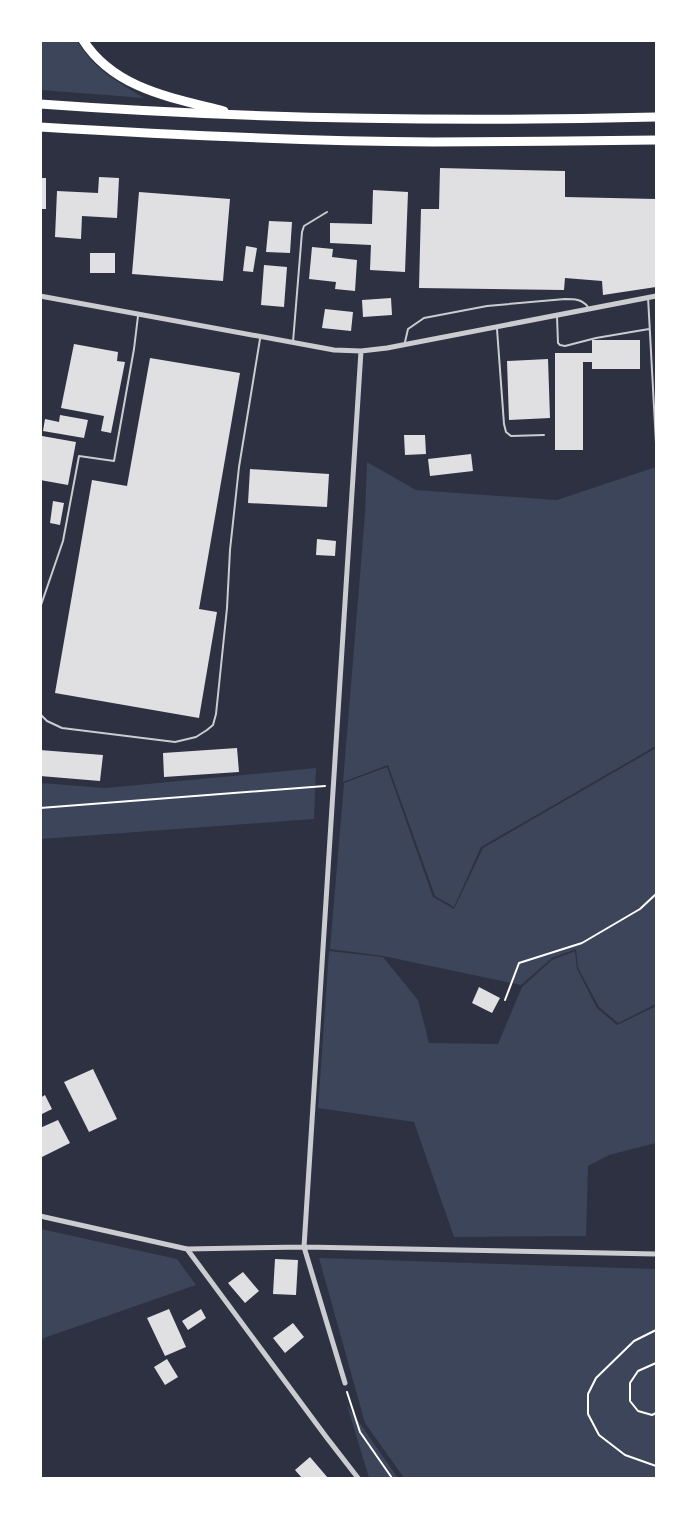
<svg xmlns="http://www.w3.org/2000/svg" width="697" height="1519" font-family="Helvetica,sans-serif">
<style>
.green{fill:#3c4559}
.building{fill:#e0e0e3}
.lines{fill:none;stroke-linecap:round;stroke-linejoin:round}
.path{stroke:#fff;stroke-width:2}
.service{stroke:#caccd0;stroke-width:2}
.minor{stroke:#caccd0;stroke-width:5}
.motorway{stroke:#fff;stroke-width:9}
</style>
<rect width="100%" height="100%" fill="#2d3142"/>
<!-- green -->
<path class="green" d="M41,41H77C96,71 115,80 144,98L41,90Z
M367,462L416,490L557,500L656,467V746L481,847L454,907L435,896L388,765L343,782L365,514Z
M656,748V1004L618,1023L599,1007L578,968L576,949L552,958L521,985L383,956L330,949L344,783L387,767L433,897L454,909L483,848Z
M316,768L314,819L41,839V783L105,788Z
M329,951L383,957L418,1000L429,1043L498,1044L522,987L552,960L575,951L577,969L597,1008L617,1025L656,1006V1143L609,1155L588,1166L586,1236L454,1237L414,1122L318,1108Z
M41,1229L177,1259L196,1285L41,1339Z
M319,1258L656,1269V1478H404L365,1423Z
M347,1405L398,1478H369Z"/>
<!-- building -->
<path class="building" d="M440,168L565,171V197L656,199V287L603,295L602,281L565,278L564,290L419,288L421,209H439Z
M99,177L119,178L117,218L82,216L81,239L55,237L57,191L98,193Z
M40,178H46V209H40Z
M373,190L408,192L405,272L370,270L371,245L330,243V223L372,224Z
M139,192L230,199L223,281L132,274Z
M269,221L292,222L290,253L266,252Z
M246,246L257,248L253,272L243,271Z
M312,247L333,249L332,257L357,260L355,291L335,289L336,282L309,279Z
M90,253H115V273H90Z
M264,265L287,267L284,307L261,305Z
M391,298L392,315L363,317L362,300Z
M325,309L353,312L351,331L322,328Z
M592,340H640V369H592V362H583V450H555V353H592Z
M74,344L118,352L117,361L125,362L111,433L101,431L104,416L61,408Z
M150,358L240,373L199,609L217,612L199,718L55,693L92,480L127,486Z
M548,359L550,418L509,420L507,361Z
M60,415L88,420L84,438L43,431L45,419L59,422Z
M404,435H425L426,454L405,455Z
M42,436L76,442L68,485L40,480V445Z
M471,454L473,471L430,476L428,459Z
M250,469L329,474L327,507L248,503Z
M53,501L64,503L60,525L50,523Z
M317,539L336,541L335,556L316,555Z
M237,748L239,772L164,777L163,753Z
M40,750L103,755L100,781L40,776Z
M479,987L500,998L492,1013L472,1003Z
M93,1069L117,1119L89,1132L64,1082Z
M45,1095L52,1109L40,1115V1098Z
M58,1120L70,1143L40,1158V1128Z
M275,1259L298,1260L296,1295L273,1294Z
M243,1272L259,1291L245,1303L228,1283Z
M169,1309L186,1347L165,1356L147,1318Z
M201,1309L206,1318L188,1330L182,1321Z
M293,1323L304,1337L285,1353L273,1338Z
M167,1359L178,1377L165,1385L154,1367Z
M310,1457L328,1478H302L295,1470Z"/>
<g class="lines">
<!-- path -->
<path class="path" d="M40,808L325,786
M505,1000L519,963L582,943L640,909L656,894
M656,1330L634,1341L596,1378L588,1394V1414L599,1435L625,1455L656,1466
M656,1363L638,1371L630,1383V1401L638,1411L652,1415L656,1413
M347,1392L360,1432L392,1478"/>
<!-- service -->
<path class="service" d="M648,297L656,443
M557,317L558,343L560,345L565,346L596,338L649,329
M497,329L504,424L506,432L511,436L544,435
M293,342L302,232L304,226L327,212
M405,342L408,329L424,318L487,306L565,299C574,299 582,299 588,307
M40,608L63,541L79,456L114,461L134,349L138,316
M40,714L47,721L62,728L175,742L196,737L207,730L213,725L216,714L227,608L230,550L239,467L260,339"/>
<!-- minor -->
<path class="minor" d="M40,296L334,350L361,351L387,348L656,296
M40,1216L187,1249L304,1247L656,1254
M187,1249L327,1438L358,1478
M345,1383L304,1247L361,351"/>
<!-- motorway -->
<path class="motorway" d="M83,40C114,89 173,98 224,111
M40,104C246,119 451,122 656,117
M40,127C171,135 302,141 433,142C507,142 582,141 656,140"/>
</g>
<!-- border -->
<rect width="697" height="1519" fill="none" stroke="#ffffff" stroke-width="84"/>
</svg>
